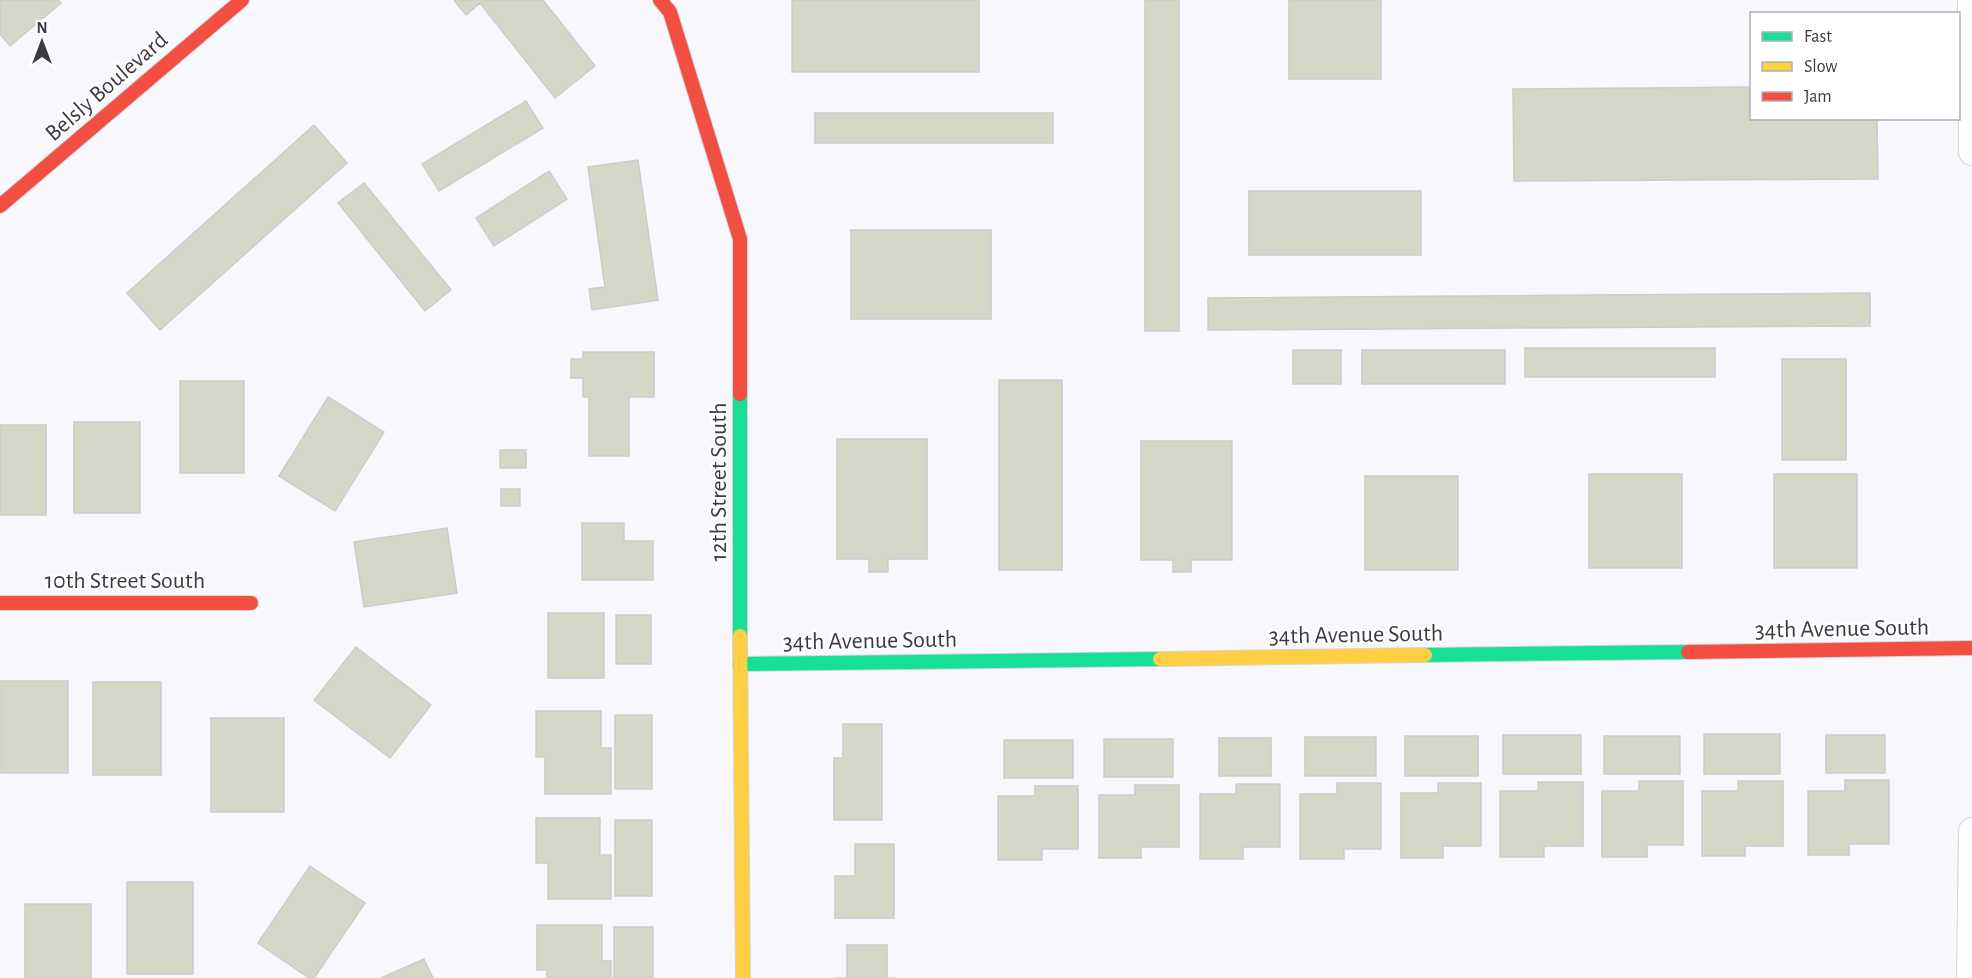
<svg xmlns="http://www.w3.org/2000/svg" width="1972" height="978" font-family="'Alegreya Sans',sans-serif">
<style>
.building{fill:#d7d7c9;stroke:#cccccb;stroke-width:1.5}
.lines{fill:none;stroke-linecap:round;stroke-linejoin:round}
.street-casing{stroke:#d5d4d9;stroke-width:28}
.fast-casing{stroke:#d5d4d9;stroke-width:16}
.slow-casing{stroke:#d5d4d9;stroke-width:16}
.jam-casing{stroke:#d5d4d9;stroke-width:16}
.street{stroke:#fefeff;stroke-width:26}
.fast{stroke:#16e098;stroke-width:14}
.slow{stroke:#ffcf43;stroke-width:14}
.jam{stroke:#f24e42;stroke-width:14}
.labels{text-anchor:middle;stroke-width:4.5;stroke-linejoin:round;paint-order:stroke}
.street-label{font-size:24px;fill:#3b3a41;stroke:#fff}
</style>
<rect width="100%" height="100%" fill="#f8f7fc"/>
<!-- building -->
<path class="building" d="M0,0H58L61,3L10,46L0,34Z
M454,0H543L595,66L555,98L480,3L466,15Z
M792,0H979V72H792Z
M1145,0H1179V331H1145Z
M1289,0H1381V79H1289Z
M1752,87V118H1877L1878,179L1514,181L1513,89Z
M526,101L543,128L439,191L422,164Z
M815,113H1053V143H815Z
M314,125L347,163L160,330L127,293Z
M638,160L658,300L592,310L589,289L605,287L588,167Z
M549,171L567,199L494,246L476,218Z
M364,183L451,290L425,311L338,203Z
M1249,191H1421V255H1249Z
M851,230H991V319H851Z
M1870,293V326L1208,330V298Z
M1525,348H1715V377H1525Z
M1293,350H1341V384H1293Z
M1362,350H1505V384H1362Z
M583,352H654V397H629V456H589V397H583V378H571V359H583Z
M1782,359H1846V460H1782Z
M999,380H1062V570H999Z
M180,381H244V473H180Z
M328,397L384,432L335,511L279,476Z
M74,422H140V513H74Z
M0,425H46V515H0Z
M837,439H927V559H888V572H869V559H837Z
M1141,441H1232V560H1191V572H1173V560H1141Z
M500,450H526V468H500Z
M1589,474H1682V568H1589Z
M1774,474H1857V568H1774Z
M1365,476H1458V570H1365Z
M501,489H520V506H501Z
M582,523H624V541H653V580H582Z
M447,528L457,593L364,607L354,542Z
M548,613H604V678H548Z
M616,615H651V664H616Z
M356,647L431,705L390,758L314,700Z
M1,681H68V773H1Z
M93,682H161V775H93Z
M536,711H601V748H611V794H545V757H536Z
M615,715H652V789H615Z
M211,718H284V812H211Z
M843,724H882V820H834V758H843Z
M1704,734H1780V774H1704Z
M1503,735H1581V774H1503Z
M1826,735H1885V773H1826Z
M1405,736H1478V776H1405Z
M1604,736H1680V774H1604Z
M1305,737H1376V776H1305Z
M1219,738H1271V776H1219Z
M1104,739H1173V777H1104Z
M1004,740H1073V778H1004Z
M1845,780H1889V844H1849V855H1808V791H1845Z
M1639,781H1683V845H1647V857H1602V791H1639Z
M1738,781H1783V846H1745V856H1702V791H1738Z
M1538,782H1583V846H1544V857H1500V791H1538Z
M1337,783H1381V849H1344V859H1300V794H1337Z
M1438,783H1481V846H1443V858H1401V793H1438Z
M1236,784H1280V847H1243V859H1200V794H1236Z
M1135,785H1179V847H1141V858H1099V795H1135Z
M1035,786H1078V849H1042V860H998V796H1035Z
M536,818H600V855H611V899H548V863H536Z
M615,820H652V896H615Z
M855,844H894V918H835V876H855Z
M310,866L365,903L314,978H309L258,943Z
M127,882H193V974H127Z
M25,904H91V978H25Z
M537,925H602V961H611V978H547V970H537Z
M614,927H653V978H614Z
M847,945H887V978H895H835H847Z
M424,959L433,978H381Z"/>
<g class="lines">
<defs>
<path id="street" d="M1971,0L1972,152
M1970,978L1972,831"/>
<path id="fast" d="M740,394V636
M1425,655L1688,652
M740,664L1160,659"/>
<path id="slow" d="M740,636L743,978
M1160,659L1425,655"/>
<path id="jam" d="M660,0L670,12L740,239V394
M0,206L242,0
M0,603H251
M1688,652L1972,648"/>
</defs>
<!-- street casing -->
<use href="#street" class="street-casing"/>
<!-- fast casing -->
<use href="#fast" class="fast-casing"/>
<!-- slow casing -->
<use href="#slow" class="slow-casing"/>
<!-- jam casing -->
<use href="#jam" class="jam-casing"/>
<!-- street -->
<use href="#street" class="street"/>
<!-- fast -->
<use href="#fast" class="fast"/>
<!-- slow -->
<use href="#slow" class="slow"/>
<!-- jam -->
<use href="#jam" class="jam"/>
</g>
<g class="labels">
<!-- street labels -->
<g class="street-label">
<text transform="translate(106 86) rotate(-41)" y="8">Belsly Boulevard</text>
<text transform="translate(718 482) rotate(-90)" y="8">12th Street South</text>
<text x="125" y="588">10th Street South</text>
<text transform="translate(1842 628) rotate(-1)" y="8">34th Avenue South</text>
<text transform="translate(1356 634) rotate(-1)" y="8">34th Avenue South</text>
<text transform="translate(870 640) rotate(-1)" y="8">34th Avenue South</text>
</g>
</g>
<!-- legend -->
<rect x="1750" y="12" width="210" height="108" fill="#ffffff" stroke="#b1b0b3" stroke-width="1.5"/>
<rect x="1762" y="32" width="30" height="9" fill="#16e098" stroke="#b1b0b3" stroke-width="1.5"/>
<text x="1804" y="42" font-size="18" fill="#3b3a41">Fast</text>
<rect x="1762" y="62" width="30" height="9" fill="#ffcf43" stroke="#b1b0b3" stroke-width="1.5"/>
<text x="1804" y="72" font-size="18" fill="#3b3a41">Slow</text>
<rect x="1762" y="92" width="30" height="9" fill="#f24e42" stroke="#b1b0b3" stroke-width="1.5"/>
<text x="1804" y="102" font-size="18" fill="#3b3a41">Jam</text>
<!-- north arrow -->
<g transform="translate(42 42)" stroke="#ffffff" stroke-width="4.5" paint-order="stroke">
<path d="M0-4.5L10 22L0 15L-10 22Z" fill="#3b3a41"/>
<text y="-9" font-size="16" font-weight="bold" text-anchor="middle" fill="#3b3a41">N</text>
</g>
</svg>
